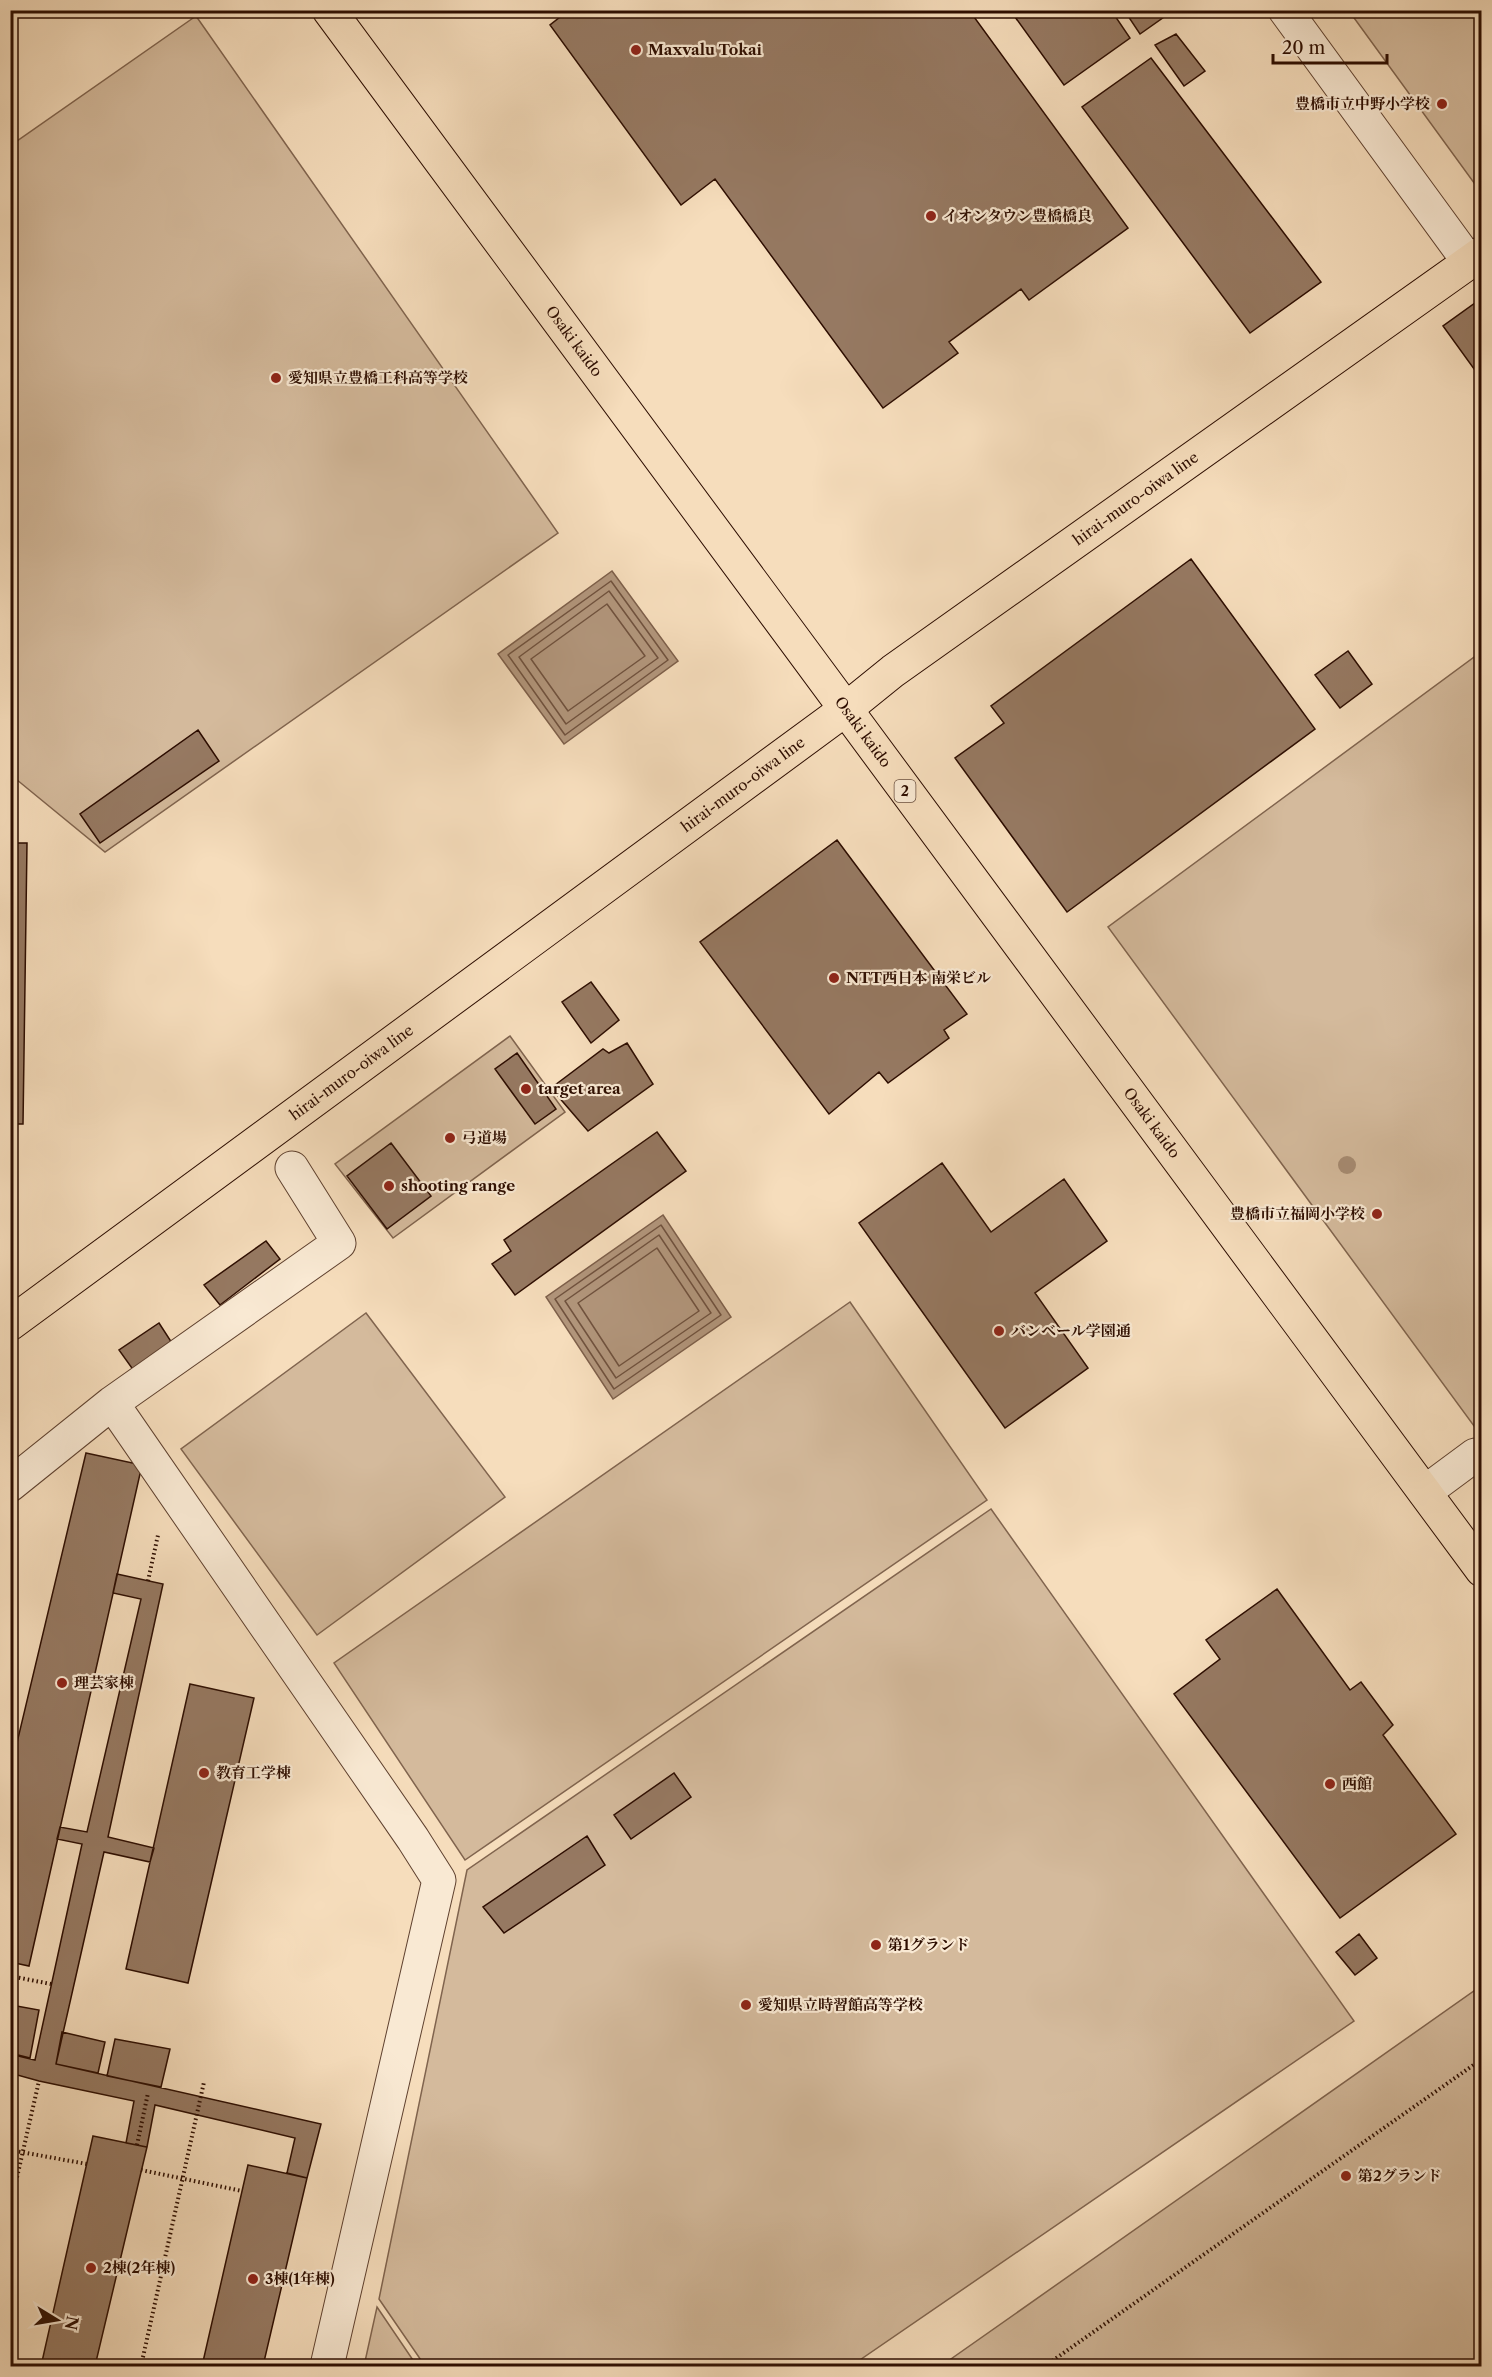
<svg xmlns="http://www.w3.org/2000/svg" width="1492" height="2377" font-family="'Libre Caslon Text','Noto Serif JP',serif">
<style>
.green{fill:#d4ba9c;stroke:#80644e;stroke-width:1.5}
.water{fill:#b2967c;stroke:#7d5f4a;stroke-width:1.5}
.lines{fill:none;stroke-linecap:round;stroke-linejoin:round}
.shore{stroke:#70523e;stroke-width:1.5}
.building{fill:#967962;stroke:#2d0d00;stroke-width:1.5}
.minor-casing{stroke:#5f412f;stroke-width:35}
.major-casing{stroke:#2d0d00;stroke-width:35}
.path{stroke:#2d0d00;stroke-width:4;stroke-dasharray:1.5 3;stroke-linecap:butt}
.minor{stroke:#f9e9d3;stroke-width:33}
.major{stroke:#f6ddbc;stroke-width:33}
.tree{fill:#a78c73}
.poi-dot{fill:#8f2418;stroke:#f9e9d3;stroke-width:2}
.labels{text-anchor:middle;stroke-width:4.5;stroke-linejoin:round;paint-order:stroke}
.shield{fill:#f9e9d3;stroke:#6a4f3f;stroke-width:1.5}
.shield-label{font-size:14px;font-weight:bold;fill:#2d0d00}
.poi-label{font-size:15px;font-weight:bold;fill:#2d0d00;stroke:#f9e9d3;text-anchor:start}
.street-label{font-size:15px;fill:#2d0d00;stroke:#f9e9d3}
</style>
<rect width="100%" height="100%" fill="#f6ddbc"/>
<filter id="stains"><feTurbulence type="fractalNoise" baseFrequency=".00333" numOctaves="4"/><feColorMatrix values="0 0 0 0 .2 0 0 0 0 .09 0 0 0 0 .02 0 0 0 .5 -.17"/></filter>
<radialGradient id="worn" r=".72"><stop offset=".6" stop-color="#630" stop-opacity="0"/><stop offset="1" stop-color="#630" stop-opacity=".3"/></radialGradient>
<!-- green -->
<path class="green" d="M1349,11H1481V184L1477,187Z
M196,16L558,533L105,852L11,775L10,146Z
M1481,652L1482,1424L1474,1426L1108,927Z
M510,1036L565,1112L393,1238L335,1164Z
M850,1302L987,1500L465,1860L334,1663Z
M366,1313L505,1497L317,1635L181,1449Z
M991,1509L1354,2021L851,2366H425L379,2299L467,1870Z
M1481,1986V2366H941Z
M377,2307L417,2366H364Z"/>
<!-- water -->
<path class="water" d="M612,571L678,661L564,744L498,654Z
M663,1215L731,1317L613,1399L546,1297Z"/>
<g class="lines">
<!-- shore -->
<path class="shore" d="M611,581L668,660L565,735L508,655Z
M609,591L658,658L566,724L519,657Z
M607,604L645,656L568,711L531,659Z
M661,1225L721,1315L614,1389L555,1299Z
M659,1235L711,1313L616,1378L565,1301Z
M657,1248L699,1311L619,1366L578,1303Z"/>
</g>
<!-- building -->
<path class="building" d="M10,10H27L10,23Z
M569,10H969L1128,228L1029,300L1021,289L949,342L958,353L883,408L715,179L681,205L550,25Z
M1010,10H1111L1130,38L1064,85Z
M1124,10H1159L1164,17L1140,34Z
M1176,34L1205,71L1184,86L1155,45Z
M1151,58L1321,282L1250,333L1082,107Z
M1482,298V380L1443,326Z
M1191,559L1315,729L1067,912L955,758L1004,723L991,706Z
M1348,651L1372,684L1340,708L1315,675Z
M198,730L219,761L100,843L80,814Z
M837,840L967,1014L944,1030L949,1038L888,1083L879,1072L829,1114L700,942Z
M10,843H27L23,1124H10Z
M591,982L619,1020L591,1043L562,1002Z
M627,1043L653,1084L588,1131L551,1088L603,1049L609,1053Z
M517,1053L556,1109L535,1124L495,1069Z
M657,1132L686,1171L515,1295L492,1264L511,1251L504,1240Z
M391,1143L431,1196L387,1229L347,1176Z
M942,1163L991,1232L1064,1179L1107,1241L1035,1293L1088,1368L1005,1428L859,1223Z
M266,1241L280,1259L220,1305L204,1285Z
M159,1323L172,1343L134,1371L119,1350Z
M86,1453L142,1465L29,1966L10,1962V1772Z
M117,1574L163,1584L108,1837L154,1848L150,1862L104,1852L56,2064L321,2124L307,2178L287,2173L295,2138L155,2105L147,2147L126,2143L134,2101L39,2081L10,2073V2054L35,2060L82,1844L57,1839L60,1827L87,1832L141,1599L113,1593Z
M1277,1589L1350,1690L1361,1682L1393,1725L1383,1735L1456,1834L1340,1918L1174,1694L1220,1659L1206,1640Z
M190,1684L254,1698L188,1983L126,1969Z
M674,1773L691,1797L631,1839L614,1815Z
M587,1836L605,1865L504,1933L483,1907Z
M1359,1934L1377,1958L1355,1975L1336,1952Z
M11,2005L39,2010L30,2058L10,2053Z
M62,2032L105,2042L98,2073L56,2064Z
M115,2039L170,2049L161,2087L107,2076Z
M93,2136L147,2147L95,2366H41Z
M248,2165L307,2178L263,2366H202Z"/>
<g class="lines">
<defs>
<path id="minor" d="M1285,10L1469,262
M112,1403L413,1839L439,1880L327,2366
M10,1485L112,1403L339,1243L292,1168
M1425,1492L1475,1455L1482,1454"/>
<g id="major">
<path id="s1" d="M329,10L1482,1570"/>
<path id="s2" d="M10,1324L846,709L893,671L1482,253"/>
</g>
</defs>
<!-- minor casing -->
<use href="#minor" class="minor-casing"/>
<!-- major casing -->
<use href="#major" class="major-casing"/>
<!-- path -->
<path class="path" d="M148,1581L158,1535
M10,1976L51,1984
M137,2145L148,2093
M10,2150L87,2164
M141,2170L242,2191
M10,2208L39,2081
M141,2366L204,2082
M1045,2366L1482,2059"/>
<!-- minor -->
<use href="#minor" class="minor"/>
<!-- major -->
<use href="#major" class="major"/>
</g>
<!-- trees -->
<circle class="tree" cx="1347" cy="1165" r="9"/>
<!-- markers -->
<g class="poi-dot">
<circle cx="636" cy="50" r="6"/>
<circle cx="1442" cy="104" r="6"/>
<circle cx="931" cy="216" r="6"/>
<circle cx="276" cy="378" r="6"/>
<circle cx="834" cy="978" r="6"/>
<circle cx="526" cy="1089" r="6"/>
<circle cx="450" cy="1138" r="6"/>
<circle cx="389" cy="1186" r="6"/>
<circle cx="1377" cy="1214" r="6"/>
<circle cx="999" cy="1331" r="6"/>
<circle cx="62" cy="1683" r="6"/>
<circle cx="204" cy="1773" r="6"/>
<circle cx="1330" cy="1784" r="6"/>
<circle cx="876" cy="1945" r="6"/>
<circle cx="746" cy="2005" r="6"/>
<circle cx="1346" cy="2176" r="6"/>
<circle cx="91" cy="2268" r="6"/>
<circle cx="253" cy="2279" r="6"/>
</g>
<g class="labels">
<!-- shield labels -->
<rect class="shield" x="894.5" y="780" width="21" height="22" rx="4.5"/>
<g class="shield-label">
<text x="905" y="796">2</text>
</g>
<!-- poi labels -->
<g class="poi-label">
<text x="648" y="55">Maxvalu Tokai</text>
<text x="1430" y="109" text-anchor="end">豊橋市立中野小学校</text>
<text x="943" y="221">イオンタウン豊橋橋良</text>
<text x="288" y="383">愛知県立豊橋工科高等学校</text>
<text x="846" y="983">NTT西日本 南栄ビル</text>
<text x="538" y="1094">target area</text>
<text x="462" y="1143">弓道場</text>
<text x="401" y="1191">shooting range</text>
<text x="1365" y="1219" text-anchor="end">豊橋市立福岡小学校</text>
<text x="1011" y="1336">バンベール学園通</text>
<text x="74" y="1688">理芸家棟</text>
<text x="216" y="1778">教育工学棟</text>
<text x="1342" y="1789">西館</text>
<text x="888" y="1950">第1グランド</text>
<text x="758" y="2010">愛知県立時習館高等学校</text>
<text x="1358" y="2181">第2グランド</text>
<text x="103" y="2273">2棟(2年棟)</text>
<text x="265" y="2284">3棟(1年棟)</text>
</g>
<!-- street labels -->
<g class="street-label">
<text dy="5" stroke="none"><textPath href="#s1" startOffset="412">Osaki kaido</textPath></text>
<text dy="5" stroke="none"><textPath href="#s2" startOffset="1396">hirai-muro-oiwa line</textPath></text>
<text dy="5" stroke="none"><textPath href="#s1" startOffset="898">Osaki kaido</textPath></text>
<text dy="5" stroke="none"><textPath href="#s2" startOffset="910">hirai-muro-oiwa line</textPath></text>
<text dy="5" stroke="none"><textPath href="#s2" startOffset="424">hirai-muro-oiwa line</textPath></text>
<text dy="5" stroke="none"><textPath href="#s1" startOffset="1384">Osaki kaido</textPath></text>
</g>
</g>
<!-- margin -->
<rect width="1492" height="2377" fill="none" stroke="#f6ddbc" stroke-width="36"/>
<rect x="12" y="12" width="1468" height="2353" fill="none" stroke="#2d0d00" stroke-width="3"/>
<rect x="18" y="18" width="1456" height="2341" fill="none" stroke="#2d0d00" stroke-width="1.5"/>
<!-- north arrow -->
<g transform="translate(57 2320) rotate(101)" stroke="#f9e9d3" stroke-width="4.5" paint-order="stroke">
<path d="M0-4.5L10 22L0 15L-10 22Z" fill="#2d0d00"/>
<text y="-9" font-size="16" font-weight="bold" text-anchor="middle" fill="#2d0d00">N</text>
</g>
<!-- scale -->
<path d="M1273 54v9h114v-9" fill="none" stroke="#2d0d00" stroke-width="3"/>
<text x="1282" y="54" font-size="18" fill="#2d0d00" stroke="#f9e9d3" stroke-width="4.5" paint-order="stroke">20 m</text>
<rect width="100%" height="100%" filter="url(#stains)"/>
<rect width="100%" height="100%" fill="url(#worn)"/>
</svg>
